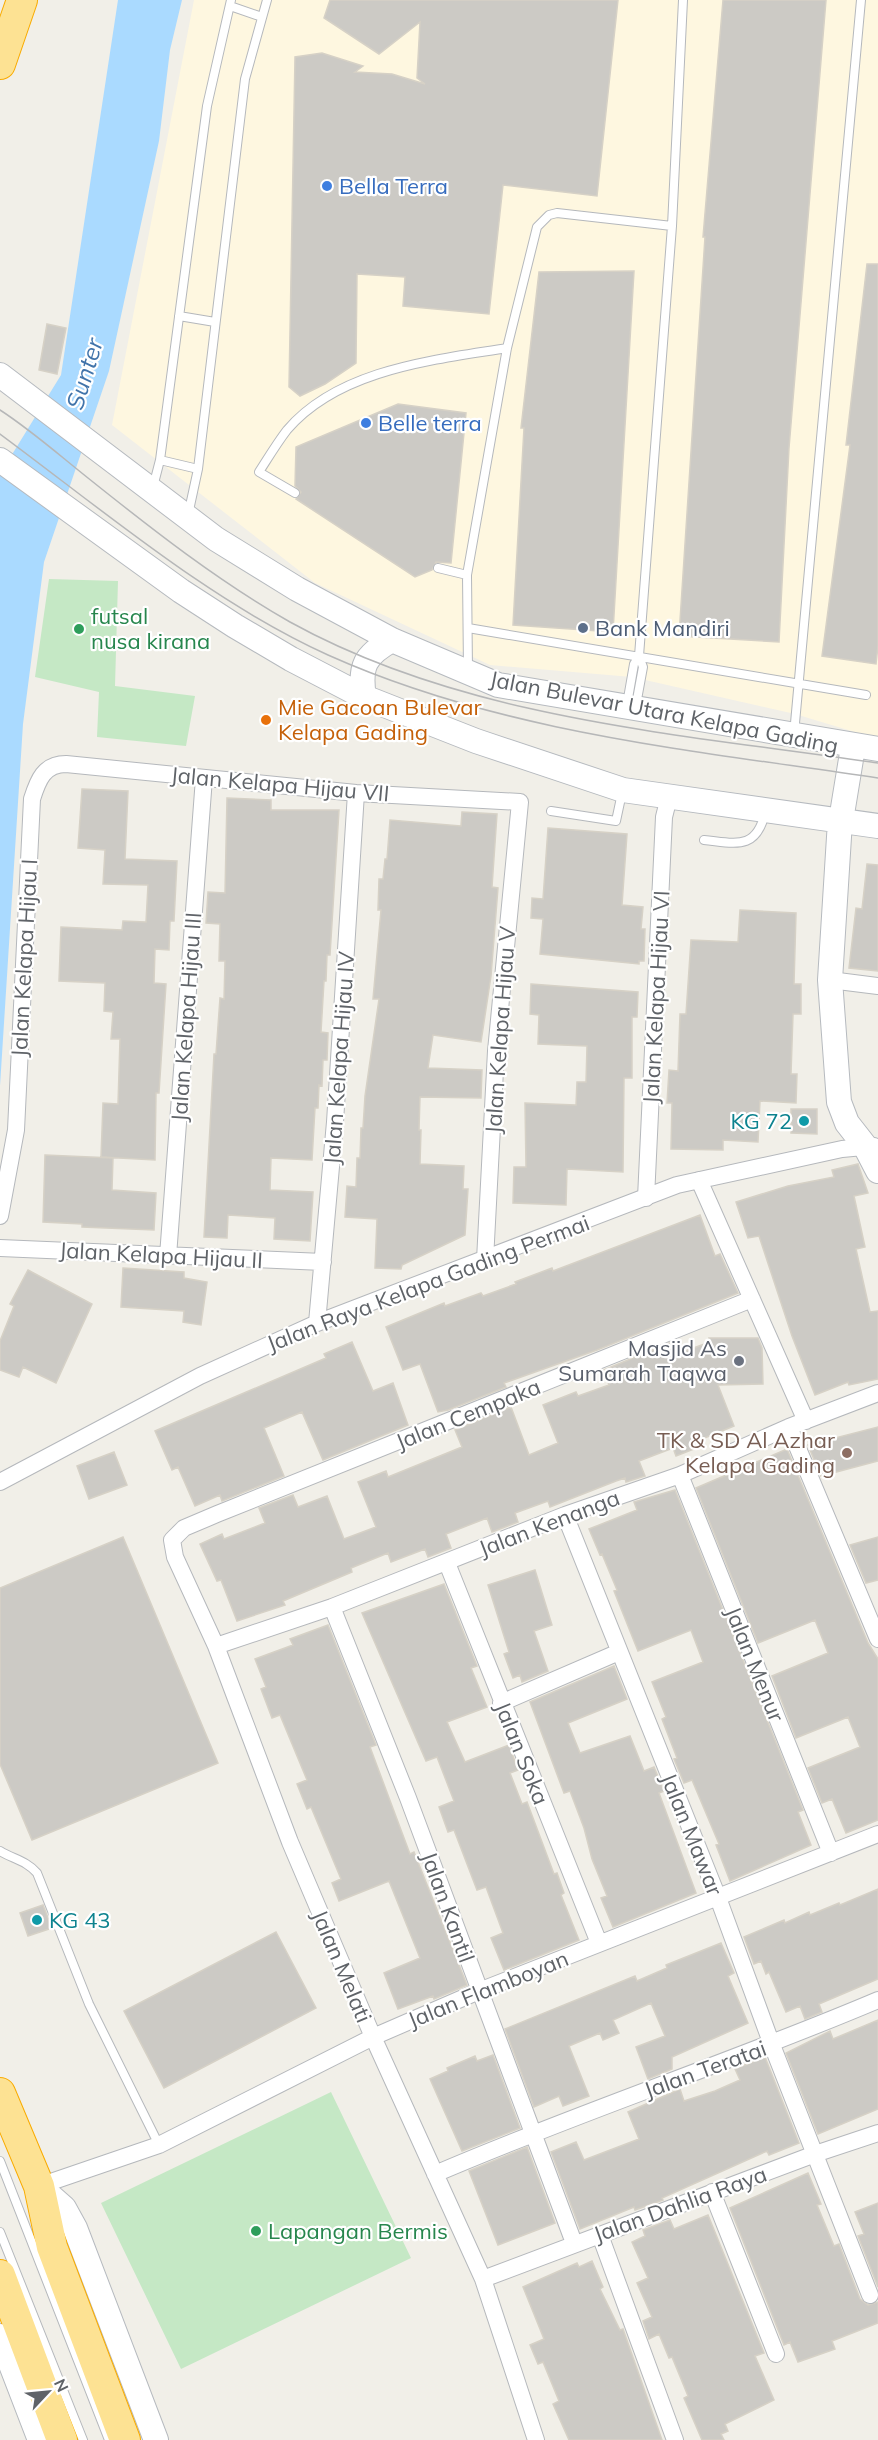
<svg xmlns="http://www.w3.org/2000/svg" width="878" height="2440" font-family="Mulish,sans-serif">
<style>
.commercial{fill:#fef7e0}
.green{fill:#c5e8c5}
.water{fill:#aadaff}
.building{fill:#cccac5;stroke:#d6d1c6;stroke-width:1.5}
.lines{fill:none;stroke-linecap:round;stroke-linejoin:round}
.lane-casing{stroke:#b5b8bc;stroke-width:10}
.street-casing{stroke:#b5b8bc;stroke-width:18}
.secondary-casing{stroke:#b6babf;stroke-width:26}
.highway-casing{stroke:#f9ab00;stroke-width:32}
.lane{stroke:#fff;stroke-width:8}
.street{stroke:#fff;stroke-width:16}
.secondary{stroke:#fff;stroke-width:24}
.highway{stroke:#fde293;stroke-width:30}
.tram{stroke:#b6b7b8;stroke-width:1.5}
.shop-dot{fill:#3f7fe0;stroke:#fff;stroke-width:2}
.service-dot{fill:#5c6f8a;stroke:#fff;stroke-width:2}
.leisure-dot{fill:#2e9e5b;stroke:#fff;stroke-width:2}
.food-dot{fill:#e8710a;stroke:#fff;stroke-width:2}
.culture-dot{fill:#0f9aa8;stroke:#fff;stroke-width:2}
.worship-dot{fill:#6b7280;stroke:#fff;stroke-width:2}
.education-dot{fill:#8d6e63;stroke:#fff;stroke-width:2}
.labels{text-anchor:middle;stroke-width:4.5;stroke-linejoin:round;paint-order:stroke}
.shop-label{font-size:22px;fill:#366cbe;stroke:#fff;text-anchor:start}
.leisure-label{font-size:22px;fill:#27864d;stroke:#fff;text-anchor:start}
.service-label{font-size:22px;fill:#4e5e75;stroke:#fff;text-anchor:start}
.food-label{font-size:22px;fill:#c56008;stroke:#fff;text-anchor:start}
.street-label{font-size:22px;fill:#5f6368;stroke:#fff}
.culture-label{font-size:22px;fill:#0d838f;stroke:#fff;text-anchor:end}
.worship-label{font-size:22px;fill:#5b616d;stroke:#fff;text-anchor:end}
.education-label{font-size:22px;fill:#785e54;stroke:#fff;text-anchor:end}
.water-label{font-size:24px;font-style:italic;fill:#4174aa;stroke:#fff}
</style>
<rect width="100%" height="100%" fill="#f1efe8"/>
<!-- commercial -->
<path class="commercial" d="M194,0H878V739L795,714L632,677L490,665L315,583L112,425Z"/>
<!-- green -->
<path class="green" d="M49,579L118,581L115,686L195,696L186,746L97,737L99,692L35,677Z
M331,2092L411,2258L181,2369L101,2203Z"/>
<!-- water -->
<path class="water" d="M118,0H182L170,50L159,141L109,371L44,562L23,724L0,1086V474L61,375Z"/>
<!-- building -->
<path class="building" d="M330,0H618L597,196L503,185L489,314L403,306L405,277L357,274L356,363L325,384L300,396L289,387L295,57L322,53L363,66L355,72L392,74L425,84L417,78L420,22L379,54L324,18Z
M723,0H826L789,448L779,642L679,636L705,237H703Z
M867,264H878V646L876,664L822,656L850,445H846Z
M634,271L613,632L513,625L524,428H521L539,272Z
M47,324L66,328L57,374L39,370Z
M398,404L466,413L451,563L436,562L432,570L415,577L296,499L301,492L295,486L296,447Z
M82,789L128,791L125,859L177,861L174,921H170L169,950L155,949L154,983L166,984L159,1093H156L155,1160L101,1157L103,1103L118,1104L120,1039H111L113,1012L104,1011L105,983L59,981L61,927L122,930L123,921L146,922L148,885L103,884L105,850L78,848Z
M227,798L271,800V810H339L330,955H327L326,981H324L321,1032L328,1033L327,1060H323L322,1086L319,1085L318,1108H315L312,1160L271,1158L270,1190L313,1192L310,1241L274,1239L275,1218L228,1215L227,1238L204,1237L214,1054H216L220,998L224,999L225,961H219L220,924L206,923L208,892L225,893Z
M462,812L497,814L492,887L498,888L491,976L481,1042L433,1035L428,1068L482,1070L481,1098L420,1097L419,1130H421L420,1164L464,1166L463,1189H468L465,1235L402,1265L401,1269L375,1268L377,1219L345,1217L347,1186L356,1187L357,1158H360L361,1128H363L365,1096L379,999H373L381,910H378L379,879H383L385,859H387L390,820L461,826Z
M548,828L627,834L622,905L643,907L641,929H645L644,961H639V964L540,954L543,919L531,918L532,898L543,899Z
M867,864L878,865V971L849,968L856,908L862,909Z
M740,910L796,913L794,984H801V1014H793L791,1074H797L796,1103L760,1101L758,1142L723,1140V1150L671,1149L672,1103H667L669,1070L678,1071L680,1014H686L691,940L738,942Z
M531,984L638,992L637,1017H632V1078H624L623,1172L567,1169L566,1205L513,1203L514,1167H526L525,1103L576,1105L577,1082H586L587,1046L538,1044L539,1015L530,1014Z
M791,1109H817V1134L791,1133Z
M45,1155L113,1158L112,1190L156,1193L154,1230L82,1227V1224L43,1222Z
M858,1164L868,1193L854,1196L865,1247L856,1249L870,1312L878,1311V1379L849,1385L848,1382L815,1395L792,1336L759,1236L748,1238L736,1202L788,1186L834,1177L832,1170Z
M700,1215L715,1256L720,1254L738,1293L597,1350L504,1383L506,1387L448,1410L438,1412L420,1364L403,1370L386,1327L444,1303L445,1306L481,1293L483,1296L516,1284L515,1282L552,1268L553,1271Z
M123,1268L184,1272V1278L207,1282L201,1325L183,1322L184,1311L121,1307Z
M28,1270L92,1304L56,1383L23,1367L19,1377L0,1370V1341L14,1306L10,1304Z
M709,1338H758L762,1348L763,1384L718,1385L734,1426L702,1439L704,1445L676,1456L673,1448L639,1461L645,1476L626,1482L625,1478L616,1481L550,1507L548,1501L515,1513L518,1522L492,1532L487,1518L446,1534L451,1548L428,1557L425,1549L391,1562L388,1553L351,1568L352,1572L283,1601L285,1605L237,1621L221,1580L217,1581L200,1544L222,1534L224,1539L265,1523L259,1508L293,1495L298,1507L327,1496L344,1539L376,1527L358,1482L386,1471L388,1477L462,1447L455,1430L511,1407L529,1455L558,1443L543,1405L576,1392L578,1396L609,1385L604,1370L669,1343L674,1355L710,1342Z
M352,1342L373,1391L393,1383L408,1425L323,1460L302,1412L264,1428L284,1476L222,1501L220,1495L195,1506L178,1467L172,1470L155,1431L326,1358L324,1354Z
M878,1427V1461L821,1476L808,1445Z
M787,1449L868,1643L878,1659V1820L846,1833L832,1799L822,1803L808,1768L860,1747L848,1717L796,1738L772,1676L828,1653L815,1620L758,1643L696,1488Z
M114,1452L127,1485L89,1499L77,1466Z
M675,1490L803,1810L798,1812L811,1845L730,1881L716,1845L719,1844L692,1780L684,1783L674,1759L677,1758L662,1719L666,1717L652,1682L703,1662L691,1630L638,1651L614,1591L617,1590L602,1554L600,1555L589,1529L637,1510L634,1502Z
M123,1537L218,1763L32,1840L0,1764V1588Z
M878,1537V1580L866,1583L850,1545Z
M535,1570L552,1625L534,1631L548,1671L522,1682L520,1675L513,1678L504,1654L509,1652L488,1585Z
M444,1584L477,1666L471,1668L487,1707L447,1722L465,1762L509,1745L518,1770L510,1773L522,1804L527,1802L554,1874L557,1873L564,1893L561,1895L579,1940L504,1970L491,1938L503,1933L486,1887L477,1890L454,1830L448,1832L439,1807L454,1801L437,1757L426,1761L362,1613Z
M328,1625L376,1745L370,1747L410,1854L414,1852L467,1985L434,1999L433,1996L398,2009L384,1973L420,1958L389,1881L339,1901L332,1883L341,1879L311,1807L307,1809L297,1784L307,1780L280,1715L272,1718L261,1689L266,1687L255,1659L293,1645L290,1639Z
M614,1666L627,1699L568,1723L580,1753L630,1736L644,1771L654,1767L664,1791L659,1793L696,1893L613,1927L601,1898L607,1896L592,1859L584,1828L570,1791L564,1793L530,1702Z
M878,1889V1979L819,2004L822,2012L805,2019L800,2006L786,2012L769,1972L766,1974L761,1961L754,1964L744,1937L784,1920L785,1923L809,1912L810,1915L839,1903L840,1905Z
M43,1905L52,1928L28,1936L20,1913Z
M276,1932L316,2008L164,2088L124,2011Z
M721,1943L734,1973L728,1976L748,2023L672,2057V2069L648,2079L636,2047L665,2036L651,2003L613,2020L619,2033L603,2040L600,2033L569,2046L589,2096L563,2106L559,2096L534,2107L505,2029L635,1976L637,1981L667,1968L666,1965Z
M878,2020V2109L818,2134L786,2053L830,2031L833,2039Z
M493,2055L520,2128L462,2151L430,2079L448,2071L447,2068L475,2056L477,2061Z
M765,2057L799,2143L769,2155L767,2151L662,2198L663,2200L635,2210L634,2207L580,2229L551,2152L576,2142L584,2160L639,2139L628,2112L680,2089L684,2101L715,2091L740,2080L735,2069Z
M527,2147L555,2223L498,2245L469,2171Z
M808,2173L821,2204L817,2205L834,2246L839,2244L860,2299L868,2305L878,2302V2323L832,2341L835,2349L798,2362L790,2342L784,2345L730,2208Z
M878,2203V2287L858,2236L864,2234L855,2212Z
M708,2215L764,2353L755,2356L774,2400L725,2424L728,2431L721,2434L724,2440H702L684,2398L688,2396L672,2357L669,2358L659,2334L649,2339L643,2321L652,2317L637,2283L648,2278L632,2242L645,2236L643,2230L670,2220L674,2229Z
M592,2261L603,2287L600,2289L620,2330L623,2329L662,2440H569L553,2404L559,2401L543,2362L538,2364L530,2345L544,2339L523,2287L577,2263L579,2267Z"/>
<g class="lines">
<defs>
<path id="lane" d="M230,6L262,17
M179,316L215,322
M160,460L198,469
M153,487L160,460L207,106L231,0
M295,493L259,472C268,458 277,443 287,430C339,369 434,360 507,348
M188,515L198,469L245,79L267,0
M438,568L467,575
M468,628L866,695
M468,670L467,575L507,348L537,227L549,215L557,213L672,226
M627,704L634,664L639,656L672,226L683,0
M636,705L643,667L639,656
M794,734L861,0
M551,811L616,821L622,793
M704,840C735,843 756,851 765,813
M0,1851C13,1859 27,1861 37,1873L89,2004L159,2145
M0,2161L109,2440
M0,2232L83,2440"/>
<path id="street" d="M830,980L878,986
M699,1180L806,1421
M646,1198L664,817L669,797
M0,1216L16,1130L32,799C38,780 44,764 66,764L356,793L520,802L496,1051L485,1260
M0,1248L323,1262
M168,1256L204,778
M317,1323L335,1122L356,793
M789,1427L878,1639
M680,1475L831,1853
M0,1482L200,1376L317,1323L395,1293L677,1185L842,1149L874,1146
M565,1515L717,1895L772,2045L870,2295
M447,1563L599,1943
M332,1607L408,1798L574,2243
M216,1646L332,1607L565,1515L680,1475L789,1427L878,1393
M501,1703L619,1652
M435,2174C581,2111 732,2062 878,2000
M39,2186L159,2145L373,2037L479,1991L878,1834
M712,2192L776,2354
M600,2235L675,2440
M483,2279L815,2154L878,2133
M536,2440L483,2279L373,2037L290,1842L216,1646L175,1557L172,1540L184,1528L217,1514L752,1299"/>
<path id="secondary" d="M0,375L216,539L297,589L392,640L498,685L878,749
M0,460L181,591L235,626L291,659L364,697L476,741L623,790L878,826
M364,697C359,666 365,655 392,640
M843,808L853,747
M840,821L830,980L839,1102L847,1123L865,1146L878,1171
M39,2186L64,2208L75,2228L156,2440
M0,2336L40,2440"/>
<path id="highway" d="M0,64L22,0
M0,2093L39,2186L52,2247L125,2440
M0,2275L62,2440"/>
</defs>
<!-- lane casing -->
<use href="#lane" class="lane-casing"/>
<!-- street casing -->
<use href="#street" class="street-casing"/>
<!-- secondary casing -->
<use href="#secondary" class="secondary-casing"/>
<!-- highway casing -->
<use href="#highway" class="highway-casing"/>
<!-- lane -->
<use href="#lane" class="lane"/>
<!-- street -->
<use href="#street" class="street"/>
<!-- secondary -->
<use href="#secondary" class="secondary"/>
<!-- highway -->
<use href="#highway" class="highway"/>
<!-- tram -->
<path class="tram" d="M0,410C31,430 59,455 88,478C153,530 218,581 290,622C467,720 682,734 878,763
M0,434C104,511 211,602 328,655C502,733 692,750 878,778"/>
</g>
<!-- markers -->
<g class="shop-dot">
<circle cx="327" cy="186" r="6"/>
<circle cx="366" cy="423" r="6"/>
</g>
<circle class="service-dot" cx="583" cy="628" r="6"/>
<g class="leisure-dot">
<circle cx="79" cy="629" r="6"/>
<circle cx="256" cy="2231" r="6"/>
</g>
<circle class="food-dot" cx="266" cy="720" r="6"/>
<g class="culture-dot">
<circle cx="804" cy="1121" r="6"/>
<circle cx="37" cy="1920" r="6"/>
</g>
<circle class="worship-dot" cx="739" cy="1361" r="6"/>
<circle class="education-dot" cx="847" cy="1453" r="6"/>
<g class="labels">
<!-- shop labels -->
<g class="shop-label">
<text x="339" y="194">Bella Terra</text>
<text x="378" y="431">Belle terra</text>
</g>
<!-- leisure labels -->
<g class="leisure-label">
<text x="91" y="624">futsal<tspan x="91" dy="25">nusa kirana</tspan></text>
<text x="268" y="2239">Lapangan Bermis</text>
</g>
<!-- service labels -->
<g class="service-label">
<text x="595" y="636">Bank Mandiri</text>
</g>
<!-- food labels -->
<g class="food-label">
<text x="278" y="715">Mie Gacoan Bulevar<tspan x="278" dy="25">Kelapa Gading</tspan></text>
</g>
<!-- street labels -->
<g class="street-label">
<text transform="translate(664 712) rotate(11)" y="8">Jalan Bulevar Utara Kelapa Gading</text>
<text transform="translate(280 784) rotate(5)" y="8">Jalan Kelapa Hijau VII</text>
<text transform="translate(24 958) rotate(-87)" y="8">Jalan Kelapa Hijau I</text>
<text transform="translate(656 997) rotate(-87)" y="8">Jalan Kelapa Hijau VI</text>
<text transform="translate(186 1017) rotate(-86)" y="8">Jalan Kelapa Hijau III</text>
<text transform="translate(500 1030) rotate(-86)" y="8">Jalan Kelapa Hijau V</text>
<text transform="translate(339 1058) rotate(-86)" y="8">Jalan Kelapa Hijau IV</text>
<text transform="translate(161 1255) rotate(3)" y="8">Jalan Kelapa Hijau II</text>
<text transform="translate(428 1283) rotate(-21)" y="8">Jalan Raya Kelapa Gading Permai</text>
<text transform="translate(468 1414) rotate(-22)" y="8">Jalan Cempaka</text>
<text transform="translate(549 1523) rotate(-21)" y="8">Jalan Kenanga</text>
<text transform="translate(755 1664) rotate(68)" y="8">Jalan Menur</text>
<text transform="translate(522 1753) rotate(68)" y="8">Jalan Soka</text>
<text transform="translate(692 1834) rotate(68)" y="8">Jalan Mawar</text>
<text transform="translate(448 1907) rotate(70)" y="8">Jalan Kantil</text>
<text transform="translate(342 1966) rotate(67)" y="8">Jalan Melati</text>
<text transform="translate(488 1989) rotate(-22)" y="8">Jalan Flamboyan</text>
<text transform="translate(705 2069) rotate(-20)" y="8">Jalan Teratai</text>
<text transform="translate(680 2204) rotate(-20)" y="8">Jalan Dahlia Raya</text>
</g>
<!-- culture labels -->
<g class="culture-label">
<text x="792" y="1129">KG 72</text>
<text x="49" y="1928" text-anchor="start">KG 43</text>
</g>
<!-- worship labels -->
<g class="worship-label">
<text x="727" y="1356">Masjid As<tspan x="727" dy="25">Sumarah Taqwa</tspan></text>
</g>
<!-- education labels -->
<g class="education-label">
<text x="835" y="1448">TK &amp; SD Al Azhar<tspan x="835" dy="25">Kelapa Gading</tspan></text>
</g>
<!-- water labels -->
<g class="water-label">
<text transform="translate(85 374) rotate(-73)" y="8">Sunter</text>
</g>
</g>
<!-- north arrow -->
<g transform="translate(48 2392) rotate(64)" stroke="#ffffff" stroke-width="4.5" paint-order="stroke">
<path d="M0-4.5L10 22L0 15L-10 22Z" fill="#5f6368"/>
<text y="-9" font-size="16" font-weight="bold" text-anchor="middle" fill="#5f6368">N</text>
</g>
</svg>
